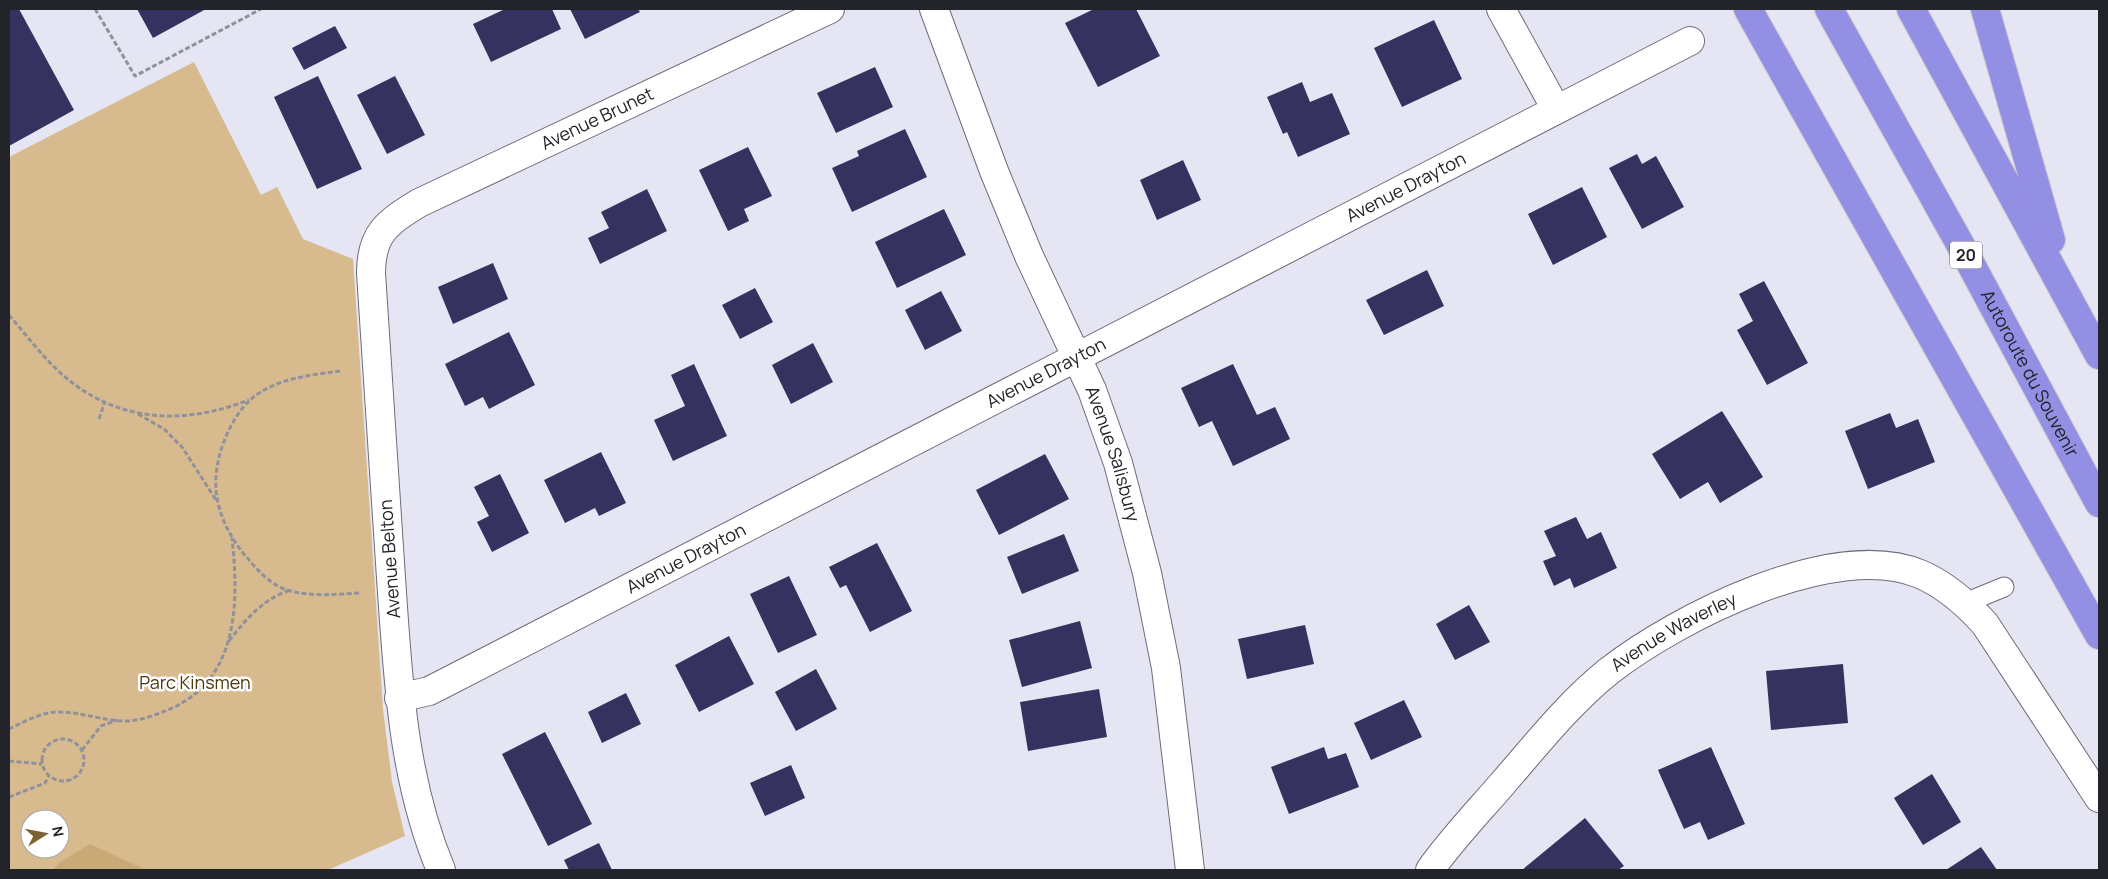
<svg xmlns="http://www.w3.org/2000/svg" width="2108" height="879" font-family="Manrope,sans-serif">
<style>
.green{fill:#d7bb8e;fill-rule:evenodd}
.forest{fill:#c9aa77}
.building{fill:#36325f}
.lines{fill:none;stroke-linecap:round;stroke-linejoin:round}
.service-casing{stroke:#6c6d7a;stroke-width:21}
.minor-casing{stroke:#6c6d7a;stroke-width:30}
.motorway-casing{stroke:#cacacc;stroke-width:30}
.path{stroke:#91919c;stroke-width:3;stroke-dasharray:5 2.5;stroke-linecap:butt}
.service{stroke:#fff;stroke-width:19}
.minor{stroke:#fff;stroke-width:28}
.motorway{stroke:#938fe4;stroke-width:28}
.labels{text-anchor:middle;stroke-width:5;stroke-linejoin:round;paint-order:stroke}
.shield{fill:#fff;stroke:#656669;stroke-width:1}
.shield-label{font-size:16px;font-weight:bold;fill:#232429}
.street-label{font-size:18px;fill:#232429;stroke:#fff}
.park-label{font-size:18px;fill:#4c360c;stroke:#fff}
</style>
<rect width="100%" height="100%" fill="#e5e5f4"/>
<!-- green -->
<path class="green" d="M194,62L261,195L277,187L303,239L353,259L383,709L392,782L405,836L328,870H9V157ZM30,819H60V849H30Z"/>
<!-- forest -->
<path class="forest" d="M90,844L146,870H53L59,863Z"/>
<!-- building -->
<path class="building" d="M9,9H19L74,110L9,146Z
M137,9H206L153,38Z
M505,9H552L561,29L491,62L473,24Z
M570,9H638L640,12L585,39Z
M1094,9H1136L1160,56L1098,87L1065,23Z
M1434,20L1462,79L1402,107L1374,48Z
M335,26L347,48L304,70L292,48Z
M875,67L893,107L836,133L817,93Z
M318,76L362,169L317,189L274,97Z
M395,76L425,135L387,154L357,95Z
M1302,82L1310,102L1332,93L1350,134L1298,157L1287,132L1283,134L1267,97Z
M905,129L927,177L852,212L832,168L859,156L857,151Z
M748,147L772,196L744,209L749,221L728,231L699,170Z
M1637,154L1642,164L1656,156L1684,207L1642,229L1609,168Z
M1183,160L1201,200L1157,220L1140,180Z
M1582,187L1607,237L1553,265L1528,214Z
M647,189L667,231L600,264L588,238L609,228L601,212Z
M944,209L966,255L897,288L875,242Z
M493,263L508,299L453,324L438,287Z
M1427,270L1444,306L1384,335L1366,300Z
M1764,281L1808,363L1767,385L1737,330L1753,321L1739,294Z
M755,288L773,322L740,339L722,305Z
M941,291L962,331L925,350L905,310Z
M509,332L535,385L489,409L483,397L465,406L445,364Z
M813,343L833,382L791,404L772,365Z
M694,364L727,436L673,461L654,420L685,406L671,375Z
M1233,364L1257,415L1275,407L1290,439L1233,466L1212,421L1199,427L1181,388Z
M1722,411L1763,477L1720,503L1708,482L1680,499L1652,454Z
M1890,413L1896,428L1918,419L1935,462L1868,489L1845,431Z
M601,452L626,503L599,516L595,508L565,523L544,480Z
M1045,454L1069,499L999,535L976,490Z
M500,474L529,533L492,552L477,522L489,516L474,487Z
M1576,517L1587,539L1601,532L1617,568L1574,588L1570,578L1554,586L1543,561L1556,556L1544,531Z
M1064,534L1079,571L1022,594L1007,557Z
M877,543L912,611L870,632L846,585L840,588L829,567Z
M789,576L817,635L778,653L750,594Z
M1469,605L1490,642L1455,660L1436,624Z
M1080,621L1092,668L1022,687L1009,640Z
M1305,625L1314,664L1247,679L1238,639Z
M729,636L754,684L699,712L675,665Z
M1843,664L1848,723L1771,730L1766,671Z
M816,669L837,709L796,731L775,692Z
M1099,689L1107,737L1028,751L1020,702Z
M626,693L641,724L602,743L588,712Z
M1404,700L1422,737L1371,760L1354,723Z
M545,732L592,824L548,846L502,754Z
M1324,747L1328,759L1346,753L1359,787L1289,814L1271,767Z
M1711,747L1745,824L1708,840L1700,822L1684,829L1658,770Z
M791,765L805,798L765,816L750,783Z
M1932,774L1961,822L1923,845L1894,798Z
M1585,818L1624,866L1618,870H1522Z
M599,843L612,870H569L564,860Z
M1981,847L1997,870H1946Z"/>
<g class="lines">
<defs>
<path id="service" d="M1965,603L2004,587"/>
<g id="minor">
<path id="s1" d="M934,9L994,171L1029,256L1092,390L1118,463L1147,573L1166,668L1190,870"/>
<path d="M1501,9L1556,109"/>
<path id="s2" d="M399,698L429,691L439,686L1690,41"/>
<path id="s3" d="M441,870C402,777 398,678 391,578C384,476 377,374 371,273C371,233 388,222 419,203L830,9"/>
<path id="s4" d="M1430,870C1452,839 1478,812 1503,783C1537,744 1569,703 1609,671C1677,618 1834,538 1920,574C1946,585 1966,603 1985,624L2099,798"/>
</g>
<g id="motorway">
<path d="M1748,9L2099,635"/>
<path id="s5" d="M1829,9L1960,244L2099,503"/>
<path d="M1911,9L2099,355"/>
<path d="M1985,9L2051,240"/>
</g>
</defs>
<!-- service casing -->
<use href="#service" class="service-casing"/>
<!-- minor casing -->
<use href="#minor" class="minor-casing"/>
<!-- motorway casing -->
<use href="#motorway" class="motorway-casing"/>
<!-- path -->
<path class="path" d="M95,9L135,76L261,9
M9,315C29,338 49,366 74,384C127,424 190,423 249,400
M340,371C310,375 273,379 250,400C227,422 211,466 217,498C221,521 234,544 250,561C258,571 270,583 282,588C306,598 336,594 361,593
M138,414L164,429L182,447L216,500
M99,419L105,401
M229,641C247,618 262,600 290,590
M9,729C24,722 41,712 58,712C80,712 101,720 122,721C138,722 155,715 170,709C239,679 239,602 232,538
M42 760a21 21 0 1 1 42 0a21 21 0 1 1-42 0Z
M82,750L101,726L117,720
M9,761L42,764
M9,797L45,783L49,776"/>
<!-- service -->
<use href="#service" class="service"/>
<!-- minor -->
<use href="#minor" class="minor"/>
<!-- motorway -->
<use href="#motorway" class="motorway"/>
</g>
<g class="labels">
<!-- shield labels -->
<rect class="shield" x="1950" y="241.5" width="32" height="27" rx="4"/>
<g class="shield-label">
<text x="1966" y="261">20</text>
</g>
<!-- street labels -->
<g class="street-label">
<text dy="6" stroke="none"><textPath href="#s3" startOffset="891">Avenue Brunet</textPath></text>
<text dy="6" stroke="none"><textPath href="#s2" startOffset="1130">Avenue Drayton</textPath></text>
<text dy="6" stroke="none"><textPath href="#s2" startOffset="725">Avenue Drayton</textPath></text>
<text dy="6" stroke="none"><textPath href="#s5" startOffset="416">Autoroute du Souvenir</textPath></text>
<text dy="6" stroke="none"><textPath href="#s1" startOffset="480">Avenue Salisbury</textPath></text>
<text transform="translate(390 559) rotate(-94)" y="6">Avenue Belton</text>
<text dy="6" stroke="none"><textPath href="#s2" startOffset="320">Avenue Drayton</textPath></text>
<text dy="6" stroke="none"><textPath href="#s4" startOffset="344">Avenue Waverley</textPath></text>
</g>
<!-- park labels -->
<g class="park-label">
<text x="195" y="689">Parc Kinsmen</text>
</g>
</g>
<!-- border -->
<rect width="2108" height="879" fill="none" stroke="#232429" stroke-width="20"/>
<!-- north arrow -->
<g transform="translate(45 834) rotate(79)"><circle r="24" fill="#ffffff" stroke="#a7a7a9"/>
<path d="M0-4L9 19L0 12L-9 19Z" fill="#7c6133"/>
<text y="-8" font-size="14" font-weight="bold" text-anchor="middle" fill="#232429">N</text>
</g>
</svg>
